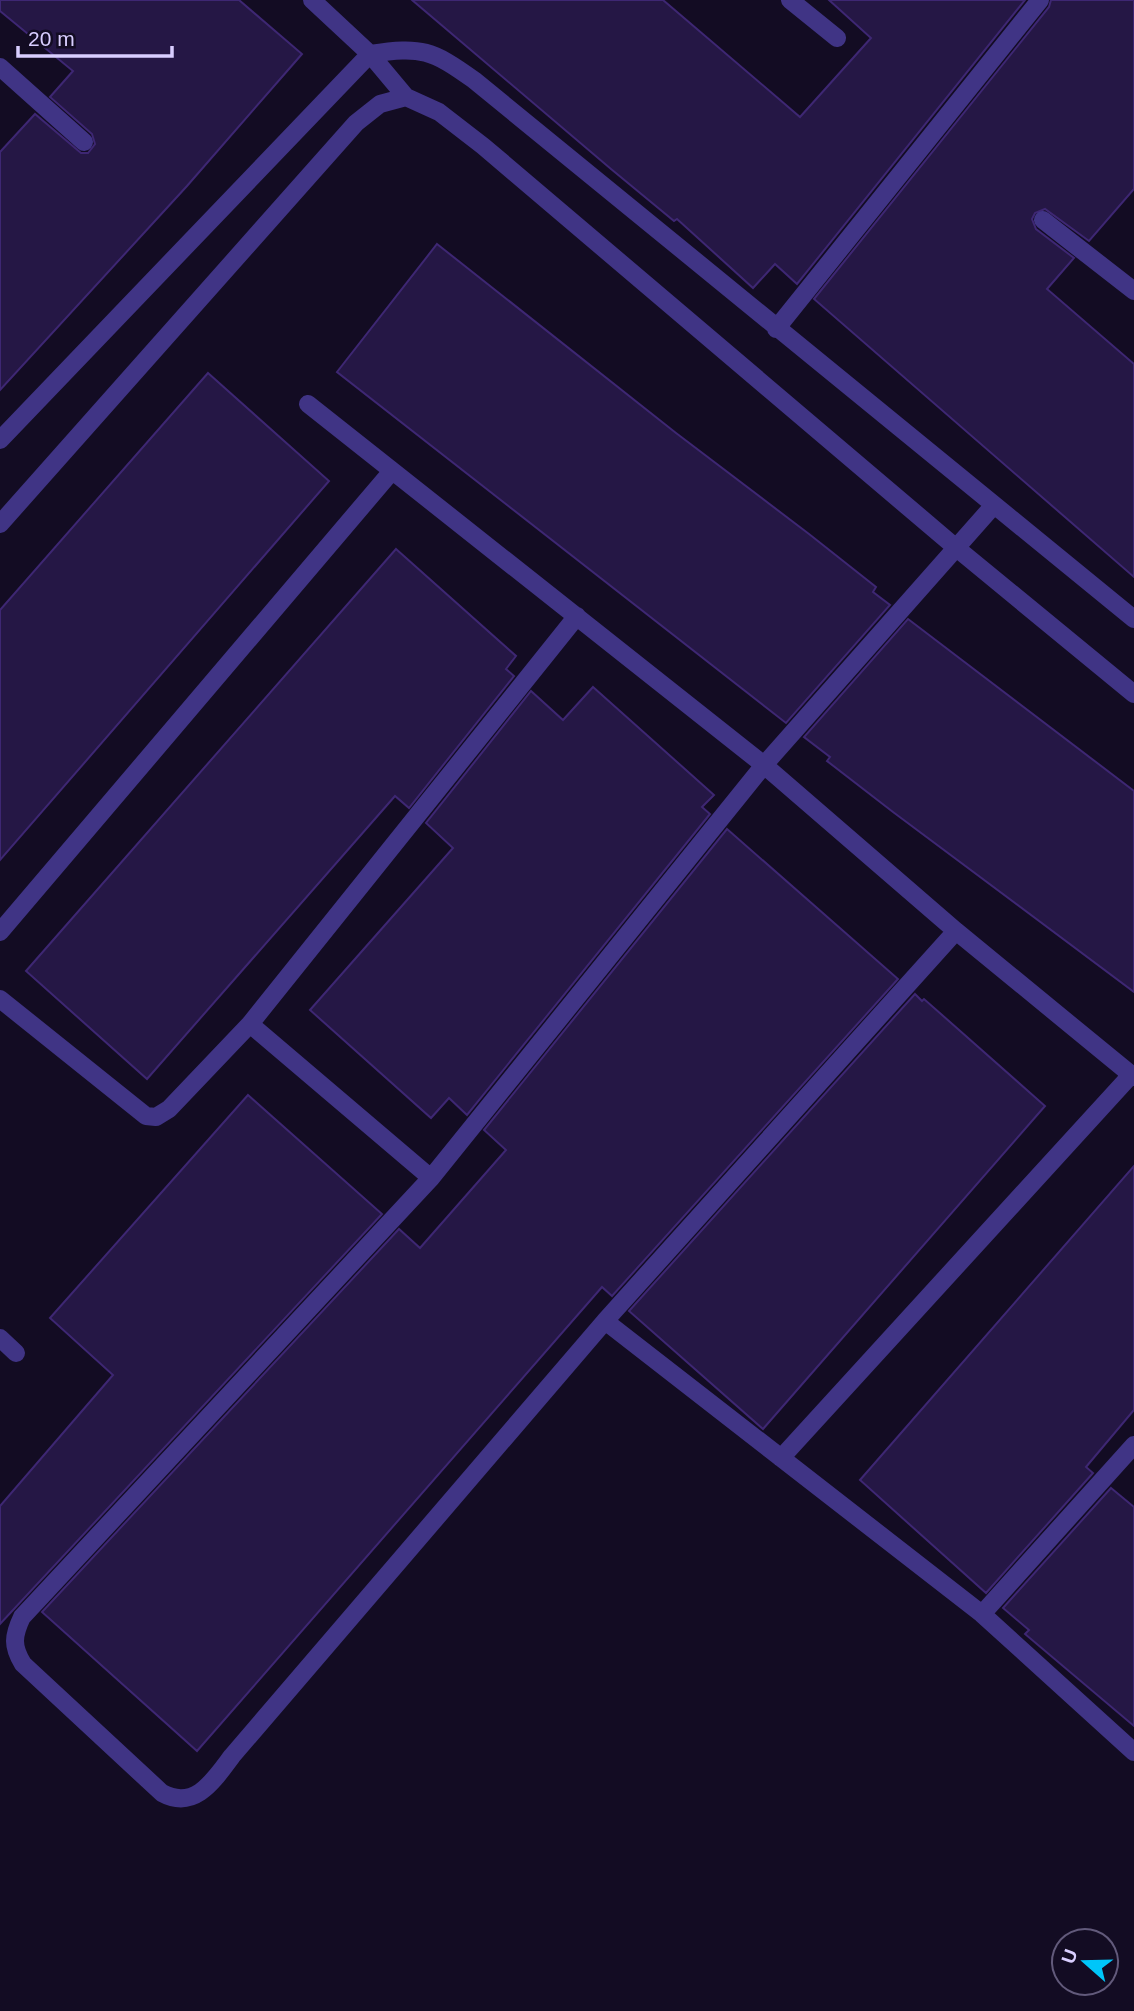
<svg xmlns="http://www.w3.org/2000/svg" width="1134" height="2011" font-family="Arial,sans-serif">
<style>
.building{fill:#251745;stroke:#3e2773;stroke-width:2}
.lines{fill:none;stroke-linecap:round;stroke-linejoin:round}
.minor{stroke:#403485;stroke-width:18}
</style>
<rect width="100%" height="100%" fill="#130c23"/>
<!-- building -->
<path class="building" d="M0,0H239L302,54L187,186L0,390V152L35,114L81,153H88L95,144L92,134L50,97L73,71L0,11Z
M412,0H663L800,117L871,38L829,0H1025L797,284L775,264L753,288L677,219L674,221L611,169Z
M1051,0H1134V189L1089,241L1045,209L1035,213L1032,219L1036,229L1074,258L1047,289L1134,364V577L814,299L1049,7Z
M437,244L676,433L809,534L876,587L873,592L890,605L786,723L337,372Z
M208,373L329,481L0,860V610Z
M396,549L516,656L506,669L514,676L409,808L395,796L147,1079L26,971Z
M908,619L1134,791V992L893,812L827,761L830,757L804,737Z
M593,687L714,795L702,807L710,814L467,1115L449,1098L431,1118L310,1010L453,848L426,823L531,691L563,720Z
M727,829L898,979L612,1296L602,1287L197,1751L42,1612L399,1229L420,1248L506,1150L484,1130Z
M915,994L922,1001L924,999L1045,1106L763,1429L629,1311Z
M248,1095L382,1214L0,1624V1506L113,1375L50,1318Z
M1134,1166V1410L1086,1467L1093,1473L986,1593L860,1480Z
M1111,1488L1134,1507V1726L1025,1634L1029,1630L1003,1608Z"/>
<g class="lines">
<!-- minor -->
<path class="minor" d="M312,0L370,54L406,97L439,112L483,146L954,546L1134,694
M790,0L837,38
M0,67L84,142
M1043,220L1134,291
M776,329L1040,0
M308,404L764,765L956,931L1134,1077
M0,440L370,54C422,46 432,50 474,80L1134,619
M0,524L356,123L380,104L406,97
M956,931L605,1321L232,1756C214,1780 195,1811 162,1793L23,1664C12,1646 13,1636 22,1617L431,1178L764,765L994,505
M0,932L392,471
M0,999L146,1116L156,1117L169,1109L250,1024L577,616
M250,1024L431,1178
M605,1321L982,1614L1134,1752
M0,1338L16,1353
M781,1458L1131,1075
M982,1614L1134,1445"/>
</g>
<!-- north arrow -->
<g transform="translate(1085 1962) rotate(290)"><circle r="33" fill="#130c23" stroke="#625a7b" stroke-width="2"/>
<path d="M0-5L12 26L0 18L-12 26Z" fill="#00c6f9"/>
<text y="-10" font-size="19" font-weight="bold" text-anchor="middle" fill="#d9ceff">U</text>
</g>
<!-- scale -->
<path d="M18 46v10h154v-10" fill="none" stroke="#d9ceff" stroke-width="3.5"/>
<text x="28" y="46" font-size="21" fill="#d9ceff" stroke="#130c23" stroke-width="5" paint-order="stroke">20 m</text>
</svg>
